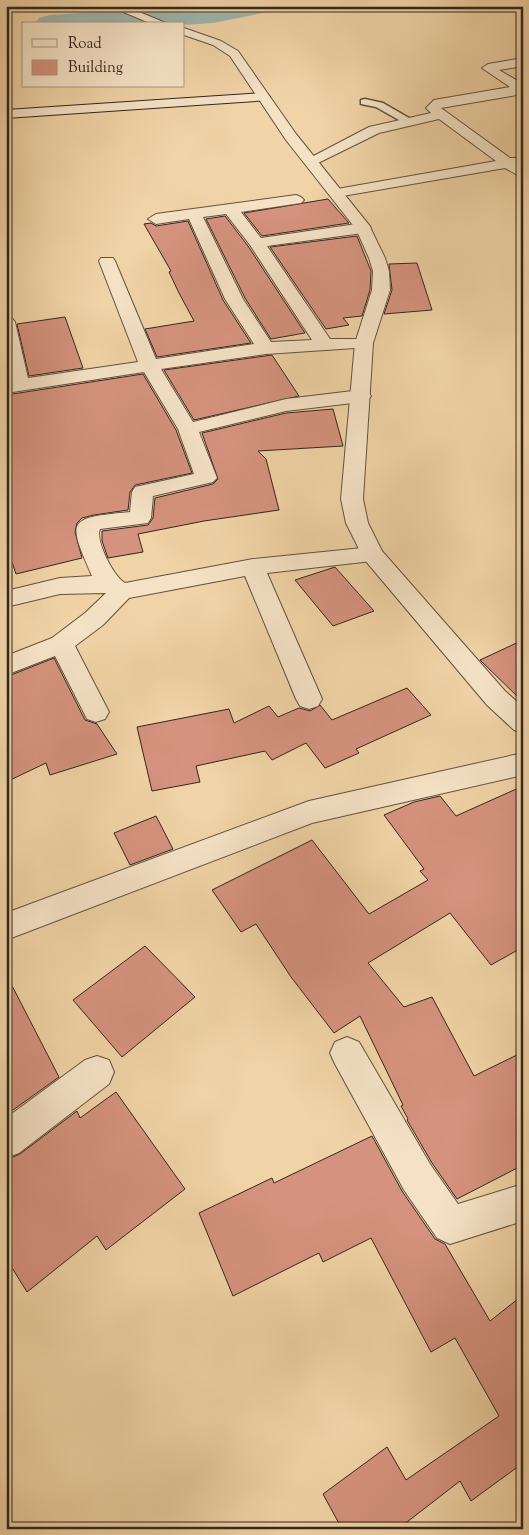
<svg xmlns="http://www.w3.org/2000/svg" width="529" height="1535" font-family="'Sorts Mill Goudy',serif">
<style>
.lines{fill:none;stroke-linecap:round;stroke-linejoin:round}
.river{fill:#9cb6ae;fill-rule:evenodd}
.building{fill:#d5927e;stroke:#32261f}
.service-casing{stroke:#625141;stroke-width:3}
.minor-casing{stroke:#625141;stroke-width:2}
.tertiary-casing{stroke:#625141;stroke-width:2}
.secondary-casing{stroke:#32261f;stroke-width:2}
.service{fill:#f5e2c5;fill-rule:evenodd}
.minor{fill:#f5e2c5;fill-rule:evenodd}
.tertiary{fill:#f5e2c5;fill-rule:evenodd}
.secondary{fill:#f5e2c5;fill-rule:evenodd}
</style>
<rect width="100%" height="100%" fill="#f0d3a6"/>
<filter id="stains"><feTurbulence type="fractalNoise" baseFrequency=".004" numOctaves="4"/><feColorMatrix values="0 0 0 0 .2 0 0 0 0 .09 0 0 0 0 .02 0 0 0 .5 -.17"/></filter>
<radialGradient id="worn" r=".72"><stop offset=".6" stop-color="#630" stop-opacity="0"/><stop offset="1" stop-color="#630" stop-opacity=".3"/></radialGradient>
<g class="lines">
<!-- river -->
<path class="river" d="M196,6H272L268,12L213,23L184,25L35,24L39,18L50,15Z"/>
</g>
<!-- building -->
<path class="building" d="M328,199L349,223L262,236L244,213Z
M225,216L248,246L305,333L271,339L245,298L206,219Z
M188,221L223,300L251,343L157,357L145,329L194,321L179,293L169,272L171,271L144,224L151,223L156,226Z
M357,236L371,271L370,290L362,316L343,318L349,325L326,329L270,247Z
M417,263L432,310L384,314L392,290L389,264Z
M65,317L83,368L29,376L17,324Z
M272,355L299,396L194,420L164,370Z
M143,374L176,430L192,473L135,485L130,492L128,510L94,515L82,518L77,523L75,532L82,558L16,574L6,544V395Z
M333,409L343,446L258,451L266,459L279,510L204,521L138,534L143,552L108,558L102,541V531L148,525L153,518L155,498L213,484L218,479L202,433L286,413Z
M335,567L374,611L333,626L295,580Z
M523,640V702L480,660Z
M54,658L85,720L97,724L117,754L50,775L46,763L6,782V677Z
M407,688L431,715L356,749L359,753L325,768L306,743L272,760L265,751L196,766L200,782L152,791L137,727L229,709L234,723L269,706L278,717L299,708L310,711L320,705L332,720Z
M523,786V947L491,965L450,913L368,963L404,1007L432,997L474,1076L523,1052V1165L457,1199L432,1163L407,1120L408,1119L401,1106L403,1105L360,1016L334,1033L291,977L256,924L241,932L212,890L312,840L369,914L428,880L420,871L424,869L384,815L414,802L440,796L456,816Z
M156,816L173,849L130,865L114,833Z
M145,946L195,997L122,1057L73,1000Z
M6,974L59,1077L6,1115Z
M116,1092L185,1189L106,1250L97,1236L27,1292L6,1258V1160L20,1154L77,1111L80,1118Z
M372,1136L402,1191L435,1239L445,1244L490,1321L523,1295V1463L471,1501L460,1481L398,1529H342L323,1494L387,1447L406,1480L499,1416L455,1338L431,1352L371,1238L323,1262L319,1253L233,1296L199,1213L272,1178L274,1183Z"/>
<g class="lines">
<defs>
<path id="service" d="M365,99L383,103L416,122L410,125L406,124L376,107L361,104V100Z"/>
<path id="minor" d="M523,58V66L499,70L523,84V94L441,108L510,158H523V164L520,165L523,167V178L505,168L337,197L332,196L330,193L332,190L337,189L496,161L439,119L379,133L316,164H306L304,161L369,127L431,113L426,108L434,100L510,87L482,68L488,64Z
M296,195L301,197L304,200L301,203L241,212L261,238L363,223L369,225L371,228L369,231L363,233L267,246L330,339H370L373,343L370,347L266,354L161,369L193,422L286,399L361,390L368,392L371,396L368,400L361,402L286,411L199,432L217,478L213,482L153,496L151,518L148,523L100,529C95,540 113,576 125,583L253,559L372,547L380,549L383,554L380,559L372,561L267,573L322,699L318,706L309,709L300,706L296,699L245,576L129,598L103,625L75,646L109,712L105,719L96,722L87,719L55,656L6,675V656L52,638L85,613L106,593L60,594L6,607V591L60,578L92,576C67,519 67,518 130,512L132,492L135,487L194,474L178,429L144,372L6,393V381H10L6,365V317L12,318L15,322L28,378L138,362L99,261L101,258H113L115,261L156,359L254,344L225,299L189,219L156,224L148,219L156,214ZM226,214L250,245L312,340L271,342L243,299L203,217Z
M523,753V775L312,823L6,940V913L309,801Z
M347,1037L359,1042L430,1164L458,1204L523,1184V1221L450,1244L437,1238L404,1190L335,1064L330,1053L335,1042Z
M97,1056L109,1060L114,1072L109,1084L19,1153L6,1158V1118L85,1060Z"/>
<path id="tertiary" d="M109,6H125L168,24H152Z
M184,28L221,41L238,51L296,134L369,225L385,258L389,271L390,290L373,343L363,499L368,523L382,551L505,691L523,707V733L514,730L487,705L364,559L346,523L341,499L355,343L372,290L373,271L369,258L356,229L286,140L230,56L213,45L184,35Z"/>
<path id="secondary" d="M264,93L270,97L269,100L6,118V110Z"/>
</defs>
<!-- service casing -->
<use href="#service" class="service-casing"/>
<!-- minor casing -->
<use href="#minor" class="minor-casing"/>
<!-- tertiary casing -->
<use href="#tertiary" class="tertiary-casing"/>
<!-- secondary casing -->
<use href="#secondary" class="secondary-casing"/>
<!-- service -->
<use href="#service" class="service"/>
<!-- minor -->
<use href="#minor" class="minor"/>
<!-- tertiary -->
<use href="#tertiary" class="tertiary"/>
<!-- secondary -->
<use href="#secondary" class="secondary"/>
</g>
<!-- margin -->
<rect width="529" height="1535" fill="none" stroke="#f0d3a6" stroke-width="25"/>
<rect x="8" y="8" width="514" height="1520" fill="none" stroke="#32261f" stroke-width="2.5"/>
<rect x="12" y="12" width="504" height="1510" fill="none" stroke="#32261f"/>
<!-- legend -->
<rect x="22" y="22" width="162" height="65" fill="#f5e2c5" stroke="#a79783"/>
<rect x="32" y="39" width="25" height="8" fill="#f5e2c5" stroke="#a79783"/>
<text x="68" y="48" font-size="15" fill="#32261f">Road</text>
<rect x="32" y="60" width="25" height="15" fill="#d5927e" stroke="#a79783"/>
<text x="68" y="72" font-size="15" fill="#32261f">Building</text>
<rect width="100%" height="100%" filter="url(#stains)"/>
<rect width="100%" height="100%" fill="url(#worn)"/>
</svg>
